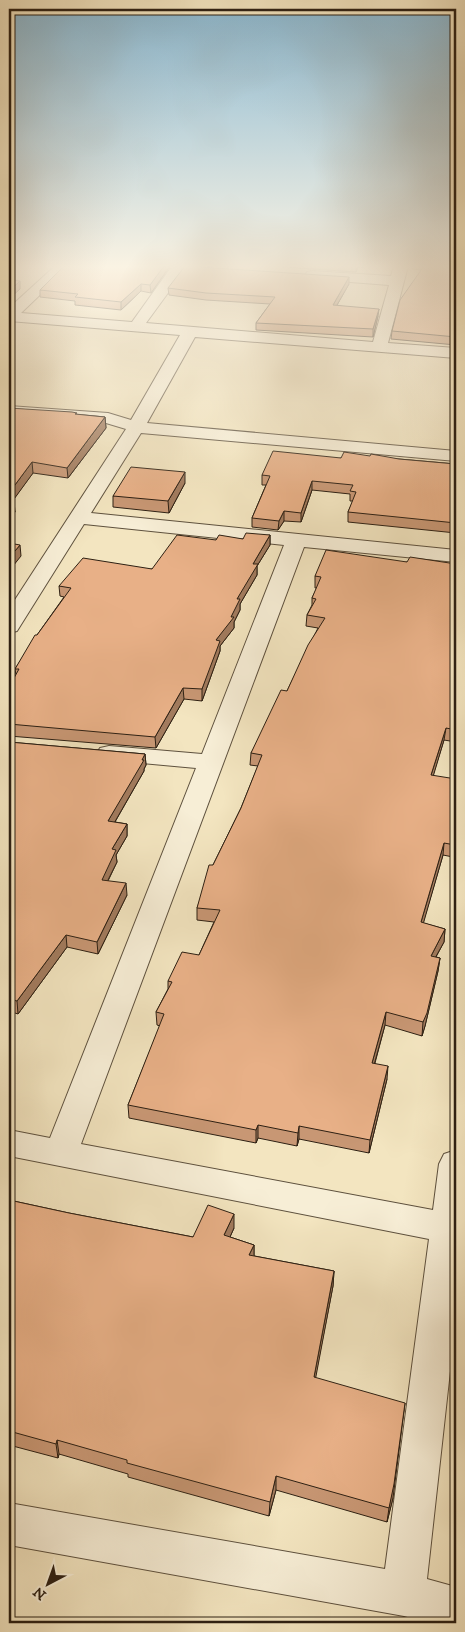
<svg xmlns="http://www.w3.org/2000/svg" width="465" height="1632" font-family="'IM FELL DW Pica',serif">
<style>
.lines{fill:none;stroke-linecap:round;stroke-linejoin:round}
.minor-casing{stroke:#5e513e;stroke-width:2}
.minor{fill:#f7eed6;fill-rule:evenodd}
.wall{fill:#c89774;stroke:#2d2013}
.shaded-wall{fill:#a27b5e;stroke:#2d2013}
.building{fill:#e8b087;stroke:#2d2013}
</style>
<rect width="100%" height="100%" fill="#f3e5c0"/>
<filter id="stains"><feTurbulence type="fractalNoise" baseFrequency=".004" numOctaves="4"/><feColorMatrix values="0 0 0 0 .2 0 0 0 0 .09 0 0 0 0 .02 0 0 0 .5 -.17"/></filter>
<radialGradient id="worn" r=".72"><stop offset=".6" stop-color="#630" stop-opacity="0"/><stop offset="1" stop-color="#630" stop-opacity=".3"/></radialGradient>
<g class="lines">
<defs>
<path id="minor" d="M55,266H70L21,313L132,322L172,266H226L228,269L221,273L184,271L146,323L373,342L389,285L312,279L307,278L305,275L307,272L312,271L391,276L394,266H408L388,343L456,348V358L195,337L147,423L456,451V461L141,433L91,513L456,550V562L304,547L81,1144L433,1210L439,1164L444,1154L456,1150V1317L427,1579L456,1587V1623H429L404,1616L9,1545V1503L385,1569L429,1239L9,1156V1130L50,1138L196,768L109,760L100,758L97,753L100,748L109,746L202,754L284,545L84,524L17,631L9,633V609L126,429L106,423L9,416V406L108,413L131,420L180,335L9,321V308Z"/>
</defs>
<!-- minor casing -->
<use href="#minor" class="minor-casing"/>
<!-- minor -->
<use href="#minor" class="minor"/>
</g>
<!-- wall -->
<path class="wall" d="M170,266L151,293L141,291L121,310L75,305V301L40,297V290Z
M269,266H365L364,268L358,267L356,272Z
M412,266H456V345L391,339L392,331L422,270L412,269Z
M349,284L337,305L378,316L373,337L256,330V323L270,304L206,300L169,295L168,288Z
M9,408L105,417L106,428L68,478L33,473L12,501L15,512L9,519Z
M341,458L399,459L456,464V533L348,522V512L353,501H350V494L312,490L301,522L284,521L278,530L252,527V518L266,485H262V475Z
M185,483L169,513L113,507V496Z
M270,535V545L257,566V575L240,604V610L234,622V628L220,646V651L202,701L184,699L156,748L9,736V687L16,675L15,669L37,635L64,597L60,596L59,586L152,569L216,540L243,539Z
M407,562L456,564V742L444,740L433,775L456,844L453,857L443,855L423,923L445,929L444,942L436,957L440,958L438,971L425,1026L422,1036L385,1025L375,1063L387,1079L369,1153L299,1139L297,1146L258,1138L256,1143L129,1118L128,1105L160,1026L157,1025L156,1012L168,989V981L199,955L214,922L197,920V908L213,865L241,808L258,766L250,765L251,753L287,691L318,628L306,626L307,615L312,605V598L317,588H315V576Z
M9,742L145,754L146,765L144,769V771L115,822L127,824V836L116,855L117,862L108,881L127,895L98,954L67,947L18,1014L9,1011Z
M9,1200L69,1213L193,1237L234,1228L230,1237L254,1245V1256L334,1271L333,1286L315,1378L393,1498L387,1522L276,1490L269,1516L128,1477V1474L59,1454L58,1458L9,1445Z"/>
<!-- shaded-wall -->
<path class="shaded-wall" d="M164,266H170L151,293L150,285Z
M356,266H358V267L356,272Z
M349,277V284L333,312V305Z
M20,281V289L9,299V291Z
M141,284V291L121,310V302Z
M379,309L378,316L373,337V329Z
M105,417L106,428L68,478L67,468Z
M32,462L33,473L9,506V493Z
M185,472V483L169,513L168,501Z
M312,481V490L301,522V513Z
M14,501L15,512L9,519V506Z
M284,511V521L278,530L279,521Z
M11,535L12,547L9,551V538Z
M270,535V545L257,566V575L240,604V610L234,622V628L220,646V651L202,701V689L216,640L231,617L237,599L253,564Z
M20,545L21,556L9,571V558Z
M183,688L184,699L156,748L155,737Z
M446,728L444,740L430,787L431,775Z
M145,754L146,765L144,769V771L109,832L108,821Z
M127,824V836L116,855L117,862L102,892V880L112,849Z
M456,838V844L453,857L455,845Z
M444,843L443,855L420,935L421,922Z
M126,883L127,895L98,954L97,942Z
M445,929L444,942L429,969L431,956Z
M66,935L67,947L18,1014L17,1001Z
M440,958L438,971L425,1026L422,1036L423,1022Z
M386,1012L385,1025L371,1076L372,1063Z
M388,1066L387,1079L369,1153L370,1140Z
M258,1125V1138L256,1143V1130Z
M299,1126V1139L297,1146L298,1133Z
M234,1214V1228L224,1250V1235Z
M254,1245V1259L249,1255Z
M334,1271L333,1286L313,1392L314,1377Z
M405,1403L393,1498L387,1522L389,1508Z
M57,1440L59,1454L58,1458L56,1444Z
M276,1476V1490L269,1516L270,1502Z"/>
<!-- building -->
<path class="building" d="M64,266H164L150,285L141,284L121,302L75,297L78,294L40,290Z
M185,266L349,277L333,305L379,309L373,329L256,323L275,297L206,293L168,288Z
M424,266H456V337L392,331L400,300Z
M9,280L20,281L9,291Z
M9,408L72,412L77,413L75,414L105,417L67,468L32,462L9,493Z
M273,451L341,458L344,452L370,456L371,454L399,459L456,464V523L348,512L356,492L350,491L353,485L312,481L301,513L284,511L279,521L252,518L270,476L262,475Z
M131,467L185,472L168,501L113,496Z
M9,500L14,501L9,506Z
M246,533L270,535L253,564H258L237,599H240L231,617H234L216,640L220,641L202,689L183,688L155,737L9,724V687L19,669H15L35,635H37L71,588L59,586L83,558L152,569L177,535L216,540L219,535L243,539Z
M9,543L20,545L9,558Z
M326,550L407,562L410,557L456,564V730L446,728L431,775L456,779V838L455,845L444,843L421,922L445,929L431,956L440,958L427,1013L423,1022L386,1012L372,1063L388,1066L370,1140L299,1126L298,1133L258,1125L256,1130L128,1105L164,1014L156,1012L172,982L168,981L182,952L199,955L220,910L197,908L209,865H213L241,808L262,755L251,753L281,690L287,691L308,645L325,618L307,615L316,599L312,598L321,577L315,576Z
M9,742L145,754L142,760H144L108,821L127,824L112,849L116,850L102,880L126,883L97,942L66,935L17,1001L9,999Z
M9,1200L69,1213L193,1237L208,1205L234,1214L224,1235L254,1245L249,1255L334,1271L314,1377L405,1403L394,1484L389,1508L276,1476L270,1502L127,1463V1460L57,1440L56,1444L9,1431Z"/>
<!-- sky -->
<linearGradient id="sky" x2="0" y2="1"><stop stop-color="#89b8d2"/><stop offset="0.54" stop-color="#faf3e3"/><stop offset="1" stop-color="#faf3e3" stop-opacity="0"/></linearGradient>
<rect width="465" height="494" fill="url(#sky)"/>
<!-- margin -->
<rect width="465" height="1632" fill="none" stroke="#f3e5c0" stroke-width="30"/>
<rect x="10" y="10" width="445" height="1612" fill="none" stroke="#2d2013" stroke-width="2.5"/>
<rect x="15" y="15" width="435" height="1602" fill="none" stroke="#2d2013"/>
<!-- north arrow -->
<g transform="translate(48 1584) rotate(221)" stroke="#f7eed6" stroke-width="4" paint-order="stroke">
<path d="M0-4L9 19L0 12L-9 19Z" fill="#2d2013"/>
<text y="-8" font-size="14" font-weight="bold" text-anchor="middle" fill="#2d2013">N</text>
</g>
<rect width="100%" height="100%" filter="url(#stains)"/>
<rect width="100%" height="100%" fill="url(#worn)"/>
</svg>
